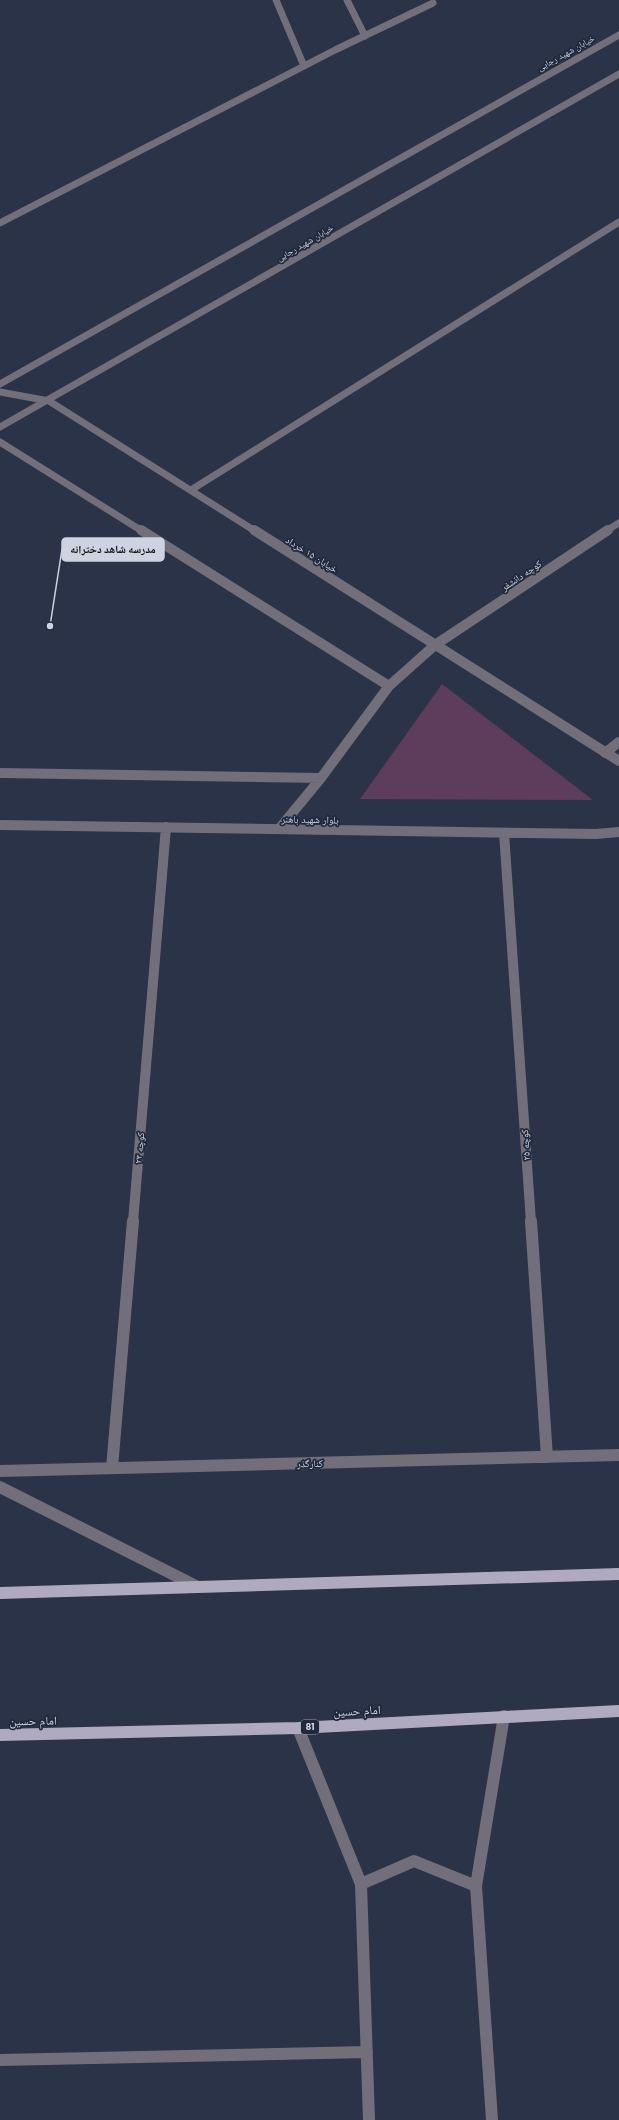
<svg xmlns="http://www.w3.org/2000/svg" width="619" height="2120" font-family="Poppins,'Noto Naskh Arabic',sans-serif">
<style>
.green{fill:#5d3c5c}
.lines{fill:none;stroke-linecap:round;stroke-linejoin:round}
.minor-far2{stroke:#726f7a;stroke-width:7}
.minor-far1{stroke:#726f7a;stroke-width:10}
.minor{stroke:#726f7a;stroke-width:12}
.major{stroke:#b0aac1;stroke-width:12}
.labels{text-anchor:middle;stroke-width:3.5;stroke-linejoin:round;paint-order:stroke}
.far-street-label{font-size:9px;fill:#cdd3e0;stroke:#20293d}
.shield{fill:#20293d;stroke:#99a0af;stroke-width:1}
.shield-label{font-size:9px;font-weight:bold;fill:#cdd3e0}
.street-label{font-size:10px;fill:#cdd3e0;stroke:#20293d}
.near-street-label{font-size:12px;fill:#cdd3e0;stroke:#20293d}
.leader{fill:none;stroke:#cdd3e0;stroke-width:1.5}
.callout-dot{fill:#cdd3e0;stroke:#20293d;stroke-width:1.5}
.callout{fill:#cdd3e0;stroke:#cdd3e0;stroke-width:1.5}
.callout-label{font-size:11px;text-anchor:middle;font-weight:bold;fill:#111}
</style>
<rect width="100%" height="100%" fill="#2a3347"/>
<!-- green -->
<path class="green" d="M442,684L593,800L360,799Z"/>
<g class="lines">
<!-- minor-far2 -->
<path class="minor-far2" d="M276,0L304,66
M347,0L365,36
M0,223L335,50L433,3
M0,384L619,35
M0,392L49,401L255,531
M0,427L619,74
M0,442L142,531
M191,490L619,222
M606,531L619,523"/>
<!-- minor-far1 -->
<path class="minor-far1" d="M141,530L389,686
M254,530L619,761
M605,753L619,742
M0,773L321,778
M0,825L596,834L619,832
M279,829L321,778L389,686L435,645L608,530
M504,833L531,1222
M133,1222L166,827"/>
<!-- minor -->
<path class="minor" d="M531,1221L547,1457
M112,1468L133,1221
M0,1471L619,1455
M0,1487L198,1587
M298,1728L361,1884L369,2120
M361,1884L414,1861L476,1886
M0,2060L367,2052
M492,2120L476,1886L504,1716"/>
<!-- major -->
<path class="major" d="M0,1593L619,1574
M0,1735L298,1728L619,1711"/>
</g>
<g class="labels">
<!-- far-street labels -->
<g class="far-street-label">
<text transform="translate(566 53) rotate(-29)" y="3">خیابان شهید رجایی</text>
<text transform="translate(305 243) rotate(-30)" y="3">خیابان شهید رجایی</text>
</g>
<!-- shield labels -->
<rect class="shield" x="301" y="1720" width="18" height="14" rx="3"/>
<g class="shield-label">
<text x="310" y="1730">81</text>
</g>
<!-- street labels -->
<g class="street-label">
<text transform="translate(312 554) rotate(32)" y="4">خیابان ۱۵ خرداد</text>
<text transform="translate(521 575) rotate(-34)" y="4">کوچه دانشفر</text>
<text transform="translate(310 819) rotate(1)" y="4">بلوار شهید باهنر</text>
<text transform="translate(525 1145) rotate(-94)" y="4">کوچه ۲۵</text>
<text transform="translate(139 1148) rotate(-85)" y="4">کوچه ۲۳</text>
<text transform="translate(310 1463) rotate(-1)" y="4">کنارگذر</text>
</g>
<!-- near-street labels -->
<g class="near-street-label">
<text transform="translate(357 1711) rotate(-3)" y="4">امام حسین</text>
<text transform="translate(33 1721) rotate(-1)" y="4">امام حسین</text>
</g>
</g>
<!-- callouts -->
<path class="leader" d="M50 626L62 549"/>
<circle class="callout-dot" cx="50" cy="626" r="4"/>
<rect class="callout" x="62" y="538" width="102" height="23" rx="4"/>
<g class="callout-label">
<text x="113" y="553">مدرسه شاهد دخترانه</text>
</g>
</svg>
